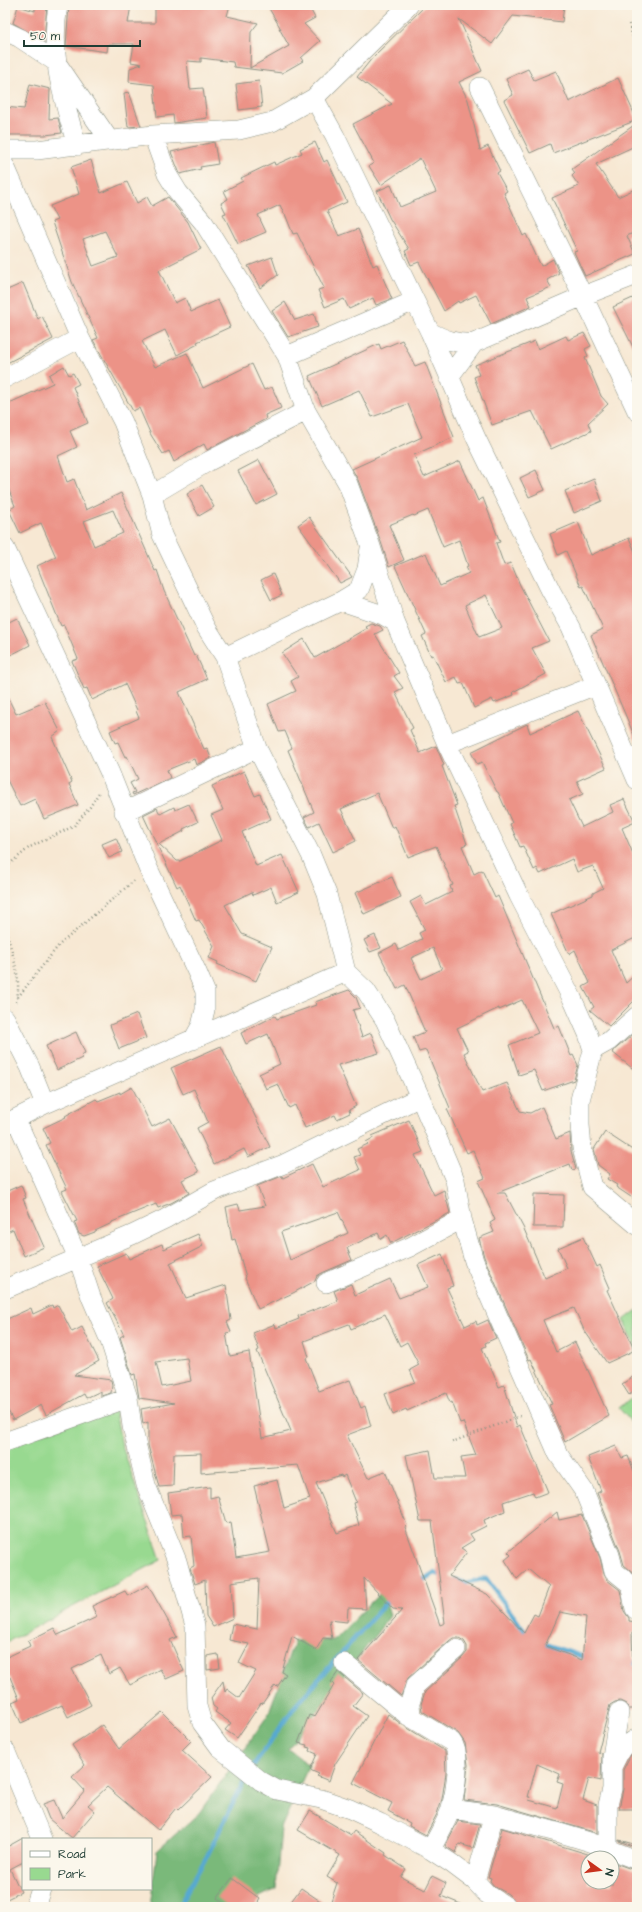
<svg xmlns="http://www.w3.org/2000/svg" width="642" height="1912" font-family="'Architects Daughter',sans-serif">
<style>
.green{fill:#98d990;stroke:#5c8b62}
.forest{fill:#7ab97a;stroke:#4c7b57}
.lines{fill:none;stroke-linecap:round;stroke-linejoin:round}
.stream{stroke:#56a9d1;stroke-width:4.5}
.building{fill:#ec9387;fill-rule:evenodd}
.minor-casing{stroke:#8b9284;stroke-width:20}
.path{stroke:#8b9284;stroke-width:2.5;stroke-dasharray:1 3;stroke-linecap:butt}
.minor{stroke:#fff;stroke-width:19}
</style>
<rect width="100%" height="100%" fill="#fbf7ec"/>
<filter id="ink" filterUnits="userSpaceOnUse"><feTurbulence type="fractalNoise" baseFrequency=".025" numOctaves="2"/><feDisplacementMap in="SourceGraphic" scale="8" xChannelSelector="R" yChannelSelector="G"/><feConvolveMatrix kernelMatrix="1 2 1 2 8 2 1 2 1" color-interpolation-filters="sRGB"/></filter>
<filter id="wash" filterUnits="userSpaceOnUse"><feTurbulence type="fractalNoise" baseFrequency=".012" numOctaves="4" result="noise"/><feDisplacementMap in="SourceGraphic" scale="16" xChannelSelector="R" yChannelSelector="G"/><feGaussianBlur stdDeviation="0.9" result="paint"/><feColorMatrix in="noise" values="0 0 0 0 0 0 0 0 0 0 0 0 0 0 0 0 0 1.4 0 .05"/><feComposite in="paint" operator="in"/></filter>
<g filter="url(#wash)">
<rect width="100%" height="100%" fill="#f7e8d3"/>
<!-- green -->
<path class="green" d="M637,1310V1350L624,1320Z
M637,1394V1433L633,1424L619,1408Z
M114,1407L122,1446L161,1560L5,1643V1447Z"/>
<!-- forest -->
<path class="forest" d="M383,1590L390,1616L288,1749L309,1765L281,1828L276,1889L239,1907H150L157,1851L199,1813L268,1715L294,1641L334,1640Z"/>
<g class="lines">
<!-- stream -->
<path class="stream" d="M418,1580H423L434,1573L444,1577
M455,1580L465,1583L486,1578L528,1636
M541,1643L587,1658
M627,1663L637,1662
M251,1769L296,1705L390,1598
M178,1907L207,1856L247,1775"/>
</g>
<g id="blocks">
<!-- building -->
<path class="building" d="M35,5H47L44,41L13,23L18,6L35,11Z
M69,5H131L128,23H155V5H230L227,16L258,23L251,32L250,68L289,46L279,28L281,29L267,5H308L315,18L304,24L320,41L301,58L303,61L282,73L234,67L233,62L201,58V62L187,61L190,89L203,88L207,118L174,123L173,115L157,117L154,85L129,82L130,68L142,64L131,62L134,44H108L107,52L66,46Z
M426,5H564L562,22L513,16L492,44L459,19L482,71L459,82L468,100L480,150L488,146L500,171L497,173L507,191L504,193L523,236L526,234L541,266L553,259L559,273L547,280L551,287L527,297L531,306L491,324L476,295L459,303L458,301L444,311L419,262L411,265L405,251L409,249L390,219L377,191L391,185L400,207L436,192L420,158L381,185L369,166L374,163L353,124L392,104L357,77L373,57Z
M528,69L534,80L556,71L569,102L618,78L637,120L553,153L550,144L530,153L504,100L513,95L506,79Z
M259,81L262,107L239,110L236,84Z
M30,84L50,89L49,119L58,118L62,133L45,135H5V107L24,109Z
M129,92L141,126L128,127L124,93Z
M637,123V145L596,164L618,197L637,188V231L627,236L635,254L585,276L574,252L577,251L552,198L579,186L572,176L575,173L572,169Z
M214,142L218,164L200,167L201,169L180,174L171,152Z
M315,142L324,162L327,160L347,202L327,211L339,236L358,229L373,266L377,264L392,299L376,305L373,298L349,309L344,299L325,307L318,290L324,288L297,233L293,234L285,214H284L280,205L258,215L266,232L238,244L223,214L226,213L221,203L228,199L224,191L243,181L241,178L274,162L275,165L302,153L300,149Z
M91,160L101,193L127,182L137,203L147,197L152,206L168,197L188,222L201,249L159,270L175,303L185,298L191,312L218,300L230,327L197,342L198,344L177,355L165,330L142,341L155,367L187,353L203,388L252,364L264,390L272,387L281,408L265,415L266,419L207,450L204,444L174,462L169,451L163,454L151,435L139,408L133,411L93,340L98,338L72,282L52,222L57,220L50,206L79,194L71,167ZM105,231L118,257L93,266L83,239Z
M272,257L278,275L260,288L248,266Z
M23,283L38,319L42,316L53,339L5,364V291Z
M637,296V355L613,307Z
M285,302L295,320L314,314L318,327L288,337L272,311Z
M584,333L591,346L585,349L588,356L585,358L601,396L608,404L588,423L591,431L551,449L532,411L492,425L474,377L479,375L475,365L535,341L538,349L566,336L568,340Z
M402,340L415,366L425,362L454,437L414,455L424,477L460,461L478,501L483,498L500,542L496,543L504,565L511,563L520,585L549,641L532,648L546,674L513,692L514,695L494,703L492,699L474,708L463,683L459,684L456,677L446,682L433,655L431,656L422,636L426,634L395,566L426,553L440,586L469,573L466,567L468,566L459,540L443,547L428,510L414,516L413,515L389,525L404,560L389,567L381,542L358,480L352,469L422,437L408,404L372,417L359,390L322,406L309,376L379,344L381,349ZM486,595L502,628L479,637L465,605Z
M64,366L69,375L73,373L79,384L73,387L88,423L70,431L77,447L58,456L67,482L74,479L86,510L121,493L155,571L157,570L164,591L194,656L196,655L207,679L179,692L204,749L207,748L211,758L196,765L194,759L167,770L170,778L133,795L132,793L135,792L130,783L138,779L127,756L125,757L118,742L115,743L110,731L139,718L136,711L137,710L125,684L92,700L87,688L84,689L72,661L78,659L64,625L61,626L37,566L56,557L41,523L20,533L9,510L15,506L5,480V405L53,383L49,375ZM113,510L123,533L94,546L84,521Z
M259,460L277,494L256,505L238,471Z
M536,470L545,490L529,497L520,478Z
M594,479L602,501L574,513L565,491Z
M202,485L214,507L199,516L187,494Z
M309,517L352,577L340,583L298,525Z
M578,522L591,555L629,538L637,556V742L591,635L603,629L583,586L581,587L566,551L558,555L550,534Z
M273,574L282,595L271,600L261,580Z
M17,618L30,645L5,658V624Z
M371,623L380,626L383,630L375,634L399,673L394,676L403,688L395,692L413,728L410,730L420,753L436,746L444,765L442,766L457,805L454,806L467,844L462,846L474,874L482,870L495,898L498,896L554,1028L559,1026L571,1056L573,1055L578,1065L574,1080L543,1091L534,1070L519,1075L509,1045L538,1033L522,1000L499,1010V1008L457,1028L468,1051L464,1053L482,1092L507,1083L520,1111L530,1113L542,1107L556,1139L570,1133L571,1151L576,1169L572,1170L570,1164L497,1193H505L524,1229L545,1278L567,1268L558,1248L583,1237L597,1267L600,1265L610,1288L607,1290L633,1346V1351L607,1363L584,1330L574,1308L543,1320L556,1352L575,1342L609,1416L565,1442L549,1405L552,1404L531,1359L529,1360L484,1257L479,1238L494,1232L490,1223L495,1220L478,1181L485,1178L484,1176L473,1150L467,1153L447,1109L450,1108L426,1050L419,1052L413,1037L425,1032L405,985L397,989L379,953L396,944L399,950L422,939L419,933L425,930L410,902L421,896L426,905L452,892L450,886L453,885L436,846L408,857L395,826L392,828L377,793L341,809L356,841L333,852L319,822L309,827L304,817L314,812L288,750L292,748L285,731L279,732L268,704L296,691L291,681L298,677L282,653L304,639L315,658L367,628L365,626ZM433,948L442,969L421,979L411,958Z
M5,692L16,714L45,702L60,731L52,737L72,782L69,784L78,805L44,819L35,799L20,806L5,776Z
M578,711L606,768L577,781L583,794L569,800L582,827L613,812L610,805L624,799L635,822L622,828L637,863V883L633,885L637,894V937L611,950L626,983L637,973V998L609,1026L590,1010L594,1007L583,987L590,983L575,950L569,954L551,914L593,895V893L603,888L593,866L577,872L572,859L540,874L537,868L534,870L523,846L520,847L510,824L512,823L498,792H497L482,762L477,764L471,752L527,724L530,733Z
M244,771L255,796L260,794L271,819L242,832L256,866L282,855L299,892L277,902L271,887L253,895L252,892L225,905L242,934L272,947L256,981L217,964L218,962L209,958L214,946L199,920L196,921L180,885L177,887L143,815L157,808L160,814L174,807L175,810L189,804L198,822L183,829L184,831L159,844L177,861H180L222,840L211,815L223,810L212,786Z
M116,838L122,852L109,858L102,844Z
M392,877L401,897L364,914L355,893Z
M375,935L381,948L370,952L364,940Z
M349,990L356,997L360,1008L353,1010L362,1037L371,1033L379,1053L338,1065L356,1106L349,1110L350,1113L337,1119L335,1115L305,1128L295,1105L289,1108L278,1084L266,1089L259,1074L280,1064L268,1034L246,1044L241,1033L275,1016L277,1019L316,1005L315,1002Z
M137,1014L146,1038L119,1049L110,1025Z
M637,1031V1072L612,1052Z
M76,1032L85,1053L81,1055L82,1058L57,1070L46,1046Z
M221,1046L270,1147L248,1157L244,1149L214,1164L197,1128L208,1122L194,1089L183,1094L171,1068Z
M132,1087L152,1127L170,1118L199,1172L182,1180L189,1193L171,1203L158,1208L156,1204L112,1222V1223L95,1231V1232L84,1236L79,1234L74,1222L77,1221L62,1191L67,1189L46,1145L50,1143L43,1128L66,1117L65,1116L96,1099L98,1101L120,1092V1094Z
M409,1120L423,1152L415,1155L434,1195L444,1190L450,1213L391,1243L387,1235L381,1239L378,1233L347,1248L352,1260L322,1273L317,1276L315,1281L293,1293L258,1309L245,1278L246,1277L235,1239L232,1240L226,1207L238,1204L240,1210L265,1206L257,1186L282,1176L283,1178L312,1164L323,1187L360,1170L354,1157L360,1155L357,1149L368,1144L366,1142L373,1138L372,1136ZM338,1212L348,1233L290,1260L281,1232Z
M605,1132L637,1153V1201L616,1187L617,1185L607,1179L610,1174L598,1165L594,1149Z
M21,1185L26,1198L23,1199L44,1247L24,1256L13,1229L5,1233V1192Z
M534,1194L564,1195L563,1227H533Z
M198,1234L203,1246L170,1263L186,1298L226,1285L231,1320L227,1322L231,1332L226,1333L230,1356L249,1352L262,1438L291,1431L257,1351L259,1350L253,1333L275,1324L276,1328L299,1319L298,1316L338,1301L334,1291L351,1284L355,1295L390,1279L399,1298L428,1287L418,1265L442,1254L453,1286L447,1288L465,1326L476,1321L477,1325L488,1320L496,1338L485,1343L486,1346L482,1348L499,1387L504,1385L517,1427L520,1425L548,1492L535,1497L533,1492L503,1502L505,1511L484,1520L486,1526L470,1534L474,1540L461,1548L467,1552L449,1576L487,1594L524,1633L534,1614L538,1616L549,1587L528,1569L517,1579L505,1560L511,1555L508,1552L557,1512L559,1520L582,1515L600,1558L604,1574L607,1580L620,1590L624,1611L629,1618V1621L637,1622V1633H632L633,1665H637V1709H629L626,1704L620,1701L615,1702L610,1705L598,1752L602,1753L601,1781L589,1778L583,1800L597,1805V1833L497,1804L464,1800L468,1765L465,1743L458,1733L422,1711L421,1704L425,1692L463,1657L467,1652V1646L464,1641L459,1638H453L449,1641L408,1678L401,1696L358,1660L402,1610L393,1609L364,1578L366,1609L348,1608L347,1622L329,1620L332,1639L323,1638L316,1650L292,1636L282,1672L286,1674L277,1687L275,1685L262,1704L261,1703L237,1738L225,1730L231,1723L215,1712L217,1709L213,1706L211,1698L223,1681L225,1692L227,1689L239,1698L256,1671L239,1663L249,1644L229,1640L232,1624L257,1629L259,1578L231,1582L233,1618L213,1627L206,1616L205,1580L195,1584L190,1568L194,1566L191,1536L184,1537L182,1514L171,1515L168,1493L210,1487V1498L218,1496L226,1523L231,1522L236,1558L270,1552L254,1486L277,1480L284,1508L310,1499L298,1465L201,1473V1453L174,1454L173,1486L159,1487L148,1445V1422L143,1424L141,1409L174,1403L139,1398L135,1374L132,1375L120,1337L124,1335L107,1303L113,1299L97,1266L126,1253L129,1259L162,1244L164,1249ZM385,1314L400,1346L407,1342L419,1365L410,1370L415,1382L385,1394L393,1415L406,1409L407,1411L446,1393L450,1403L452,1402L460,1423L463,1422L476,1455L461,1457L465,1478H435L430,1450L406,1455L420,1521H432L445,1623L440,1625L405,1527L407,1525L385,1471L368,1478L347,1435L371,1426L365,1406L361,1408L350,1380L319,1391L306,1358L309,1357L304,1341L349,1324L351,1329ZM187,1358L191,1381L162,1387L156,1362ZM341,1475L342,1477L345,1475L356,1502L353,1503L359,1525L337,1533L316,1483ZM560,1612L586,1617L582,1660L545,1646ZM537,1764L560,1774L557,1782L563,1784L557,1808L529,1800L530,1797H528Z
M52,1305L53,1308L58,1305L72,1332L82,1327L99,1361L74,1375L111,1380L112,1385L111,1393L101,1396V1391L86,1398L84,1394L46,1415L41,1405L13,1420L5,1405V1320L31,1308L33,1314Z
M637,1374V1389L629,1395L622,1384Z
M616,1446L622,1458L628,1456L634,1471L637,1470V1576L624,1565L620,1551L597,1493L601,1491L588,1457Z
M148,1585L177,1637L170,1640L184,1671L166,1679L160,1669L130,1685L120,1668L109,1674L101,1655L72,1669L91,1705L68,1717L62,1705L21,1723L12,1702L19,1699L10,1677L5,1679V1658L30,1646L28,1641L54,1628L58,1635L97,1617L92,1606L125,1591L128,1596Z
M218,1654L220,1668L207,1670V1656Z
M338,1672L363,1693L353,1706L367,1716L335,1764L329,1781L317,1776L319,1774L310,1770L317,1754L310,1751L311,1748L306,1747L307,1745L298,1743L309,1715L315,1717L334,1685L331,1682Z
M162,1712L191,1741L182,1750L212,1777L178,1810L176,1808L158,1830L107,1787L88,1805L95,1811L72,1838L49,1819L43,1804L54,1800L62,1818L85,1791L72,1777L85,1765L72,1745L102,1725L119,1749Z
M388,1714L401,1724L445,1751L446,1773L442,1799L437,1814L426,1835L409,1826L410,1823L388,1811L392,1803L353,1783Z
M637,1751V1809H619L623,1789V1770L630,1756Z
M310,1811L351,1835L354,1831L386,1853L385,1855L406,1869L401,1877L425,1890L432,1876L446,1883L441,1896L468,1907H349L331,1901L337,1883L327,1877L340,1855L298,1830Z
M458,1821L480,1824L473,1848L459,1844L456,1853L445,1846Z
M502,1828L601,1858H588V1883L612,1885V1862L637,1871V1907H546L530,1904L529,1906L517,1904L508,1894L494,1886L490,1881L491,1878L488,1877Z
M23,1838V1862L10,1869L21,1892L5,1900V1848Z
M619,1840L637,1845V1848L619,1841Z
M232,1878L260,1899L255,1907H228L217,1898Z
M301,1888L329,1907H287Z"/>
</g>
</g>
<g filter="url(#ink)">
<use href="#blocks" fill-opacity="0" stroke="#8b9284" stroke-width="1"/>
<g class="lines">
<defs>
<path id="minor" d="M58,5C49,56 63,97 77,146
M5,31L20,38L56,62L110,141
M480,87L583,296L637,411
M314,98L335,136L430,332L476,438L551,591L571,627L637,780
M153,135L167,174L178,192L204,223L287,356L306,411L348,484L370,544L395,622L447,744L519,896L572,998L588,1034L593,1050L580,1100V1125L582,1148L592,1187L637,1225
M5,150H37L153,135L239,130L272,122L314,98L409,5
M5,166L80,338L123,422L152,495L162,535L206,627L225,657L257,748L311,855L327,894L346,972L366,991L385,1020L420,1097L455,1180L462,1219L474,1261L558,1454L584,1491L610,1555L614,1571L630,1584L635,1609
M430,332C445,340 457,344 474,343L583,296L637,275
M287,356L414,301
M449,377L474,343
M5,378L80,338
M152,495L209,461L306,411
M5,548L110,773L148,868L197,972L205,991V1010L201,1026L193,1040
M341,601L383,615L395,622
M225,657L341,601L359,590L367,569L370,548
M447,744L596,685
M124,812L257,748
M5,1018L30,1067L45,1104
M593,1050L609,1041L637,1016
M16,1119L78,1258L91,1297L110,1341L128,1398L132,1426L146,1485L177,1561L195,1626L197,1706L202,1723L221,1749L261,1781L277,1790L321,1799L350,1809L380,1823L431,1850L451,1863L475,1881L487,1894L507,1907
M5,1124L45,1104L346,972
M326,1283L410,1247L462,1219
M5,1289L132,1235L165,1219L214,1191L284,1164L420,1097
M5,1442L128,1398
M344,1663L407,1715L452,1742C462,1754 455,1793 451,1808C447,1822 437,1836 431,1850
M411,1717L410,1703L415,1686L456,1649
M5,1750L42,1839
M613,1765L621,1749L637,1738
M451,1809L494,1815L560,1833L590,1842L637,1860
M608,1849V1805L612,1789V1757L619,1712
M475,1881L494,1815
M35,1907L41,1889"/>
</defs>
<!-- minor casing -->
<use href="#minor" class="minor-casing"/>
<!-- path -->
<path class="path" d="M629,24L637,51
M5,879L7,866L30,847L74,826L90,807L100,791
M5,927C11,951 24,981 15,1005
M18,997L59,945L136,879
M452,1442L523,1415"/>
<!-- minor -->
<use href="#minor" class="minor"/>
</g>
</g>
<!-- margin -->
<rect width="642" height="1912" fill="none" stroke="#fbf7ec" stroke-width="20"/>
<!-- legend -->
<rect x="22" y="1838" width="130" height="52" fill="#fbf7ec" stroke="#a3ada2"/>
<rect x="30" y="1851" width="20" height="6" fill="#ffffff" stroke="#a3ada2"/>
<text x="58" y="1858" font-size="12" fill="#1f3d34">Road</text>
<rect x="30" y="1868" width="20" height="12" fill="#98d990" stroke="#a3ada2"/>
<text x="58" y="1878" font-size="12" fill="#1f3d34">Park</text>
<!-- north arrow -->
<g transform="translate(600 1870) rotate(104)"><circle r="19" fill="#fbf7ec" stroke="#a3ada2"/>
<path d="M0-3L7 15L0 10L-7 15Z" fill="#c8321e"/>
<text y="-6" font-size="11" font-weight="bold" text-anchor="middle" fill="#1f3d34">N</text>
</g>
<!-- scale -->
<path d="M24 40v6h116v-6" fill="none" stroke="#1f3d34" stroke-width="2"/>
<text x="30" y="40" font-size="12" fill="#1f3d34" stroke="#fbf7ec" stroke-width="3" paint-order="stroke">50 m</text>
</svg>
